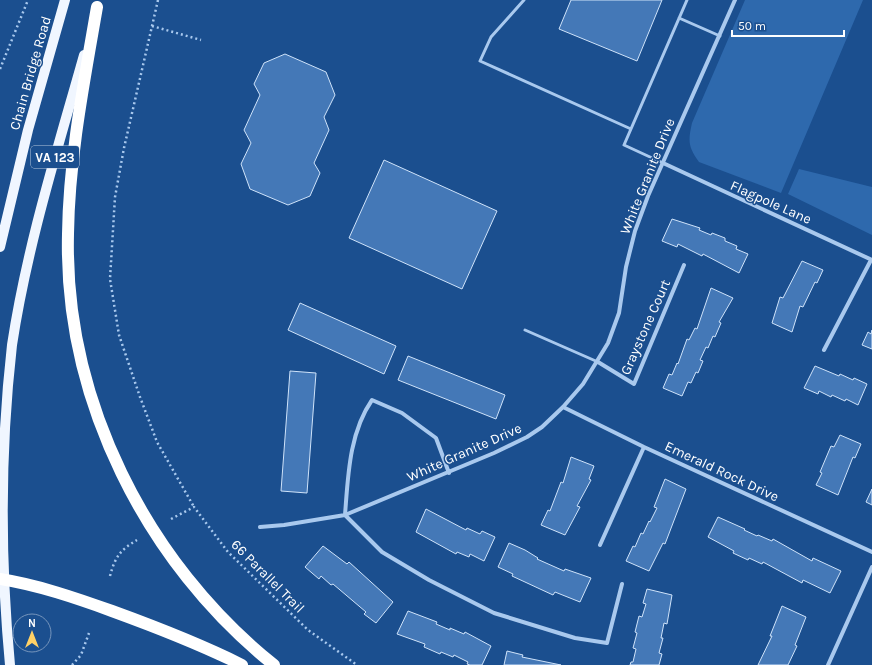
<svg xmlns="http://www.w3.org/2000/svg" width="872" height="665" font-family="Karla,sans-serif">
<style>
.green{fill:#2e69ad}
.building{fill:#4478b7;stroke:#cfe3fa}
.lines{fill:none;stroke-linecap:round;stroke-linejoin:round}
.path{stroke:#a9c9ee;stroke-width:2.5;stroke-dasharray:2 3;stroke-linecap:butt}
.service{stroke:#a9c9ee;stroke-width:3}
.minor{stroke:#a9c9ee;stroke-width:4}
.primary{stroke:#f0f6ff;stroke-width:10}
.motorway{stroke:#fff;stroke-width:12}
.labels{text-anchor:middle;stroke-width:3;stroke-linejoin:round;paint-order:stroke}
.shield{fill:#1b4f8f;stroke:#bbcadd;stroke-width:1}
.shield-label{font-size:13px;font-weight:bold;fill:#fff}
.street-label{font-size:14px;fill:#fff;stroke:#1b4f8f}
</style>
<rect width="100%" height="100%" fill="#1b4f8f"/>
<!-- green -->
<path class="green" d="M745,0H863L781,193L699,162C688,147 688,141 692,123Z
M799,169L872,187V235L788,194Z"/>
<!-- building -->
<path class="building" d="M571,0H662L637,61L559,29Z
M285,54L326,72L335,95L324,117L329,130L314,163L320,173L310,196L288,205L250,189L241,164L251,143L244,130L260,95L254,84L264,63Z
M384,160L497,211L462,289L349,238Z
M672,219L700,228L699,230L711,235L712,233L725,238V241L737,246L736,249L748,254L739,273L703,254L702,256L678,244L677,247L662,241Z
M802,261L823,270L817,283L815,282L803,307L800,306L792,332L772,323L780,297L783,298Z
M711,288L733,298L719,322L721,323L715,337L713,336L708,348L706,347L700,360L703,361L698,373L696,372L691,383L688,382L682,396L663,388L669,374L672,375L677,363L678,364L687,339L689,340L695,328L697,329Z
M300,303L396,346L384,374L288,330Z
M872,330V349L862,345L868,332L871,334Z
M408,356L505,395L496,419L398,380Z
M815,366L839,376L840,374L853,380L854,378L867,384L858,405L846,399L845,401L832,395L831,397L819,391L818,394L804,388Z
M290,371L316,373L307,493L281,491Z
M840,435L861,444L855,458L853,457L838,495L816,485L822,473L820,472L831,446L834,447Z
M571,457L594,466L589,479L591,480L577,506L580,507L565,535L541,525L548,510L550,511L561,482L563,483Z
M665,479L686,489L665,544L663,543L649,571L626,561L633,546L635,547L641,533L643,534L649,521L650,522L657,508L654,507Z
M872,489V505L866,502Z
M426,509L466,530L467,528L480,534L482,531L495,537L484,561L470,554L469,557L457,552L456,554L416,532Z
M718,517L745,529L744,530L757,536L758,535L772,541L773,539L812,561L813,558L841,571L830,593L803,580L802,583L763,562L762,564L749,558L748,560L733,553L734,551L708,537Z
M509,543L525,550L538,558L537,559L564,571L565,569L591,578L580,602L555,592L553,595L512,576L513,574L498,567Z
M323,546L347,564L349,562L393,602L376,623L364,614L366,612L333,584L331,585L321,576L319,579L305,567Z
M647,589L672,595L667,624L664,623L661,638H663L659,653L662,654L659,665H630L631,662H633L636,649L633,648L637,633L635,632L639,616L642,617L646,604L643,603Z
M782,606L806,617L795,645L797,646L788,665H758L772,636H770Z
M408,611L437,622L436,624L450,630V628L464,634L465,632L491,646L482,665H470L467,664L468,662L454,655L453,657L441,652L440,654L424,647L425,644L397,634Z
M507,651L523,655L522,657L561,665H504Z"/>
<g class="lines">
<!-- path -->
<path class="path" d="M158,0L124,148L115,197L110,279L119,335L140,397L157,442L194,507
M152,26L201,40
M0,69L28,0
M171,519L194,507L228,552L308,630L357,665
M110,576C115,557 120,550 137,540
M72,665L81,655L89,633"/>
<!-- service -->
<path class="service" d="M524,0L491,37L480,61L631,129
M679,18L720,36
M663,163L624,145L687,0
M525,330L598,362"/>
<!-- minor -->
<path class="minor" d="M663,163L872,260
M824,350L871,260
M598,362L634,384L684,265
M563,407L644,447L872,552
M449,473L436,438L402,413L372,400C349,433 348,477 345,515L382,552L429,580L494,613L575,638L607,643L622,584
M260,527L284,525L345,515L494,453L527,437L542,427L563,407L583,384L608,343L619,313L626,267L635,231L648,196L735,0
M600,545L644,447
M828,665L872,567"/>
<!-- primary -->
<path class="primary" d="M0,247L28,130L65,0
M10,665C0,558 0,451 12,345C27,246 57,151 84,55"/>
<!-- motorway -->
<path class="motorway" d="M97,7C84,82 69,158 68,234C64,399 146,563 274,665
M0,579C38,585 76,598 112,611C156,627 200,644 242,665"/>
</g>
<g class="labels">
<!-- shield labels -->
<rect class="shield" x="31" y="146" width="48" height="22" rx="3"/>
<g class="shield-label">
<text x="55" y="162">VA 123</text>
</g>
<!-- street labels -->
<g class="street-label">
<text transform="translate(30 73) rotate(-74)" y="5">Chain Bridge Road</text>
<text transform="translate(647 176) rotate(-68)" y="5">White Granite Drive</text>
<text transform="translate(771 202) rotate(24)" y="5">Flagpole Lane</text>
<text transform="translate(645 327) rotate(-66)" y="5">Graystone Court</text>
<text transform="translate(464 452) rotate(-24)" y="5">White Granite Drive</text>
<text transform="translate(722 471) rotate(25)" y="5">Emerald Rock Drive</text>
<text transform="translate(268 576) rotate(45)" y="5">66 Parallel Trail</text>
</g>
</g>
<!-- north arrow -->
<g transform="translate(32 633)"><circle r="19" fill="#1b4f8f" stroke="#7695bc"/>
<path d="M0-3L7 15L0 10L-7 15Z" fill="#ffd166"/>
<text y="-6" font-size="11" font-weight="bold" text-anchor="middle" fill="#ffffff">N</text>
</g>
<!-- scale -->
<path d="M732 30v6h112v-6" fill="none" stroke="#ffffff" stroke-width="2"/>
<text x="738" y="30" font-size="12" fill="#ffffff" stroke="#1b4f8f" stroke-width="3" paint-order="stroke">50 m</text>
</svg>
